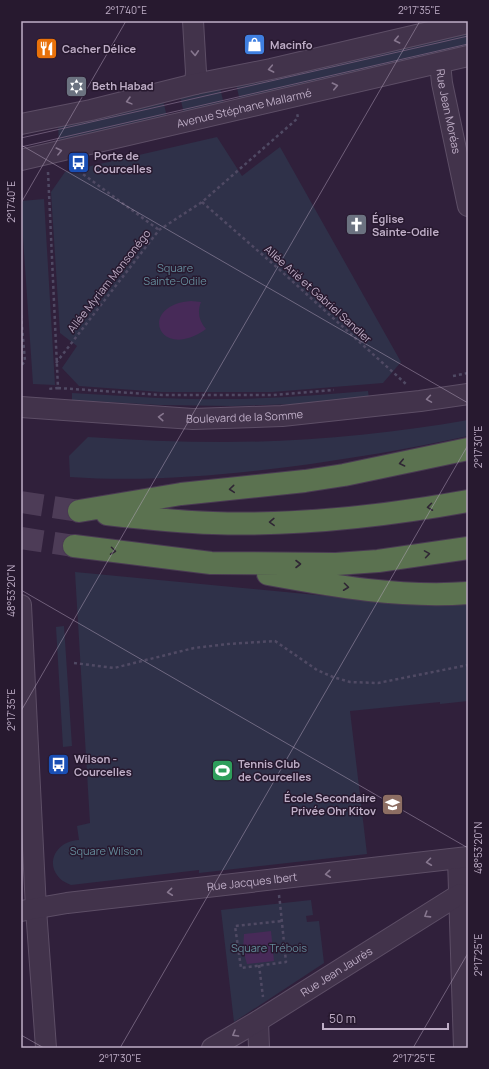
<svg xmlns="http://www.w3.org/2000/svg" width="489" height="1069" font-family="Manrope,sans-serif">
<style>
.green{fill:#2f3149}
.water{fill:#472a58}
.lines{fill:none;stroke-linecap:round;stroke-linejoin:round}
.highway-tunnel{stroke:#4d3c57;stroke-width:22;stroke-dasharray:22 11;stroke-linecap:butt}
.street-casing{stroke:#5d4e66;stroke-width:22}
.highway-casing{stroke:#4a3b53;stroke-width:24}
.path{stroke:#504a64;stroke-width:2.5;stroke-dasharray:3 3;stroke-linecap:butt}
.street{stroke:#42334b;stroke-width:20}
.highway{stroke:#5b7250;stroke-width:22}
.tram{stroke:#6a5774;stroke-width:1}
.oneway{stroke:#87778f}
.oneway2{stroke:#2f2634}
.ticks{fill:none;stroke:#bfaec7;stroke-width:1;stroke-opacity:0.45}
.labels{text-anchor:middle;stroke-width:3;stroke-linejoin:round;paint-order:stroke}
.poi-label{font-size:11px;font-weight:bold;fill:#bfaec7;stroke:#27192f;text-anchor:start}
.street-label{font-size:11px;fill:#bfaec7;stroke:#27192f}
.park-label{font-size:11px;fill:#648b9a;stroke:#27192f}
.neatline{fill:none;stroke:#bfaec7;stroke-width:1.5}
.ticks-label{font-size:10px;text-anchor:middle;fill:#bfaec7}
</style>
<rect width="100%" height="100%" fill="#30203b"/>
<!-- green -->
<path class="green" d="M468,27V52L241,105L235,80Z
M219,83L225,109L185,118L179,92Z
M162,96L167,117L59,147L58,121Z
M217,137L242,176L280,147L401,362L383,383L272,392H161L79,386L62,368L77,346L60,333L51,192L65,172Z
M44,199L55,385L33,384L21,208V201Z
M368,391L369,398L300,404L232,406L160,405L72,400V393C123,396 174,400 225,399C273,399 321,395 368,391Z
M468,420V436C408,449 349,459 288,467C215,476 143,482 70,477L69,456L88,437C133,440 178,442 224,442C306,442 388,434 468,420Z
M75,572L410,604L468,603V701L440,704V702L350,711L367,854L199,873V870L71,885C43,875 49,842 79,840L77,826L90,823Z
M64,626L72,746L63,747L56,627Z
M311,900L313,915L306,916L307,922L319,921L324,963L234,1022L221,910Z"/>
<!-- water -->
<path class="water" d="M191,301L201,302C197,312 199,321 206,329C158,363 137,305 191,301Z
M271,931L274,961L247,964L243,950L244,934Z"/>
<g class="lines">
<!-- highway-tunnel -->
<path class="highway-tunnel" d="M21,502L79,511
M21,538L74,546"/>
<defs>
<g id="street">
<path d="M193,21L196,72L195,84"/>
<path id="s1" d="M440,63L442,83L468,206"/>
<path d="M21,124L91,110L195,84L271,69L468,23"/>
<path id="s2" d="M21,160L468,56"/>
<path id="s3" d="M21,407L193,419L282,416L420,401L468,394"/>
<path d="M21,605L36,909L46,1048"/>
<path d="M458,859L464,1048"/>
<path id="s4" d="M21,911L67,903L468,857"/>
<path d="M258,1021L259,1048"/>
<path id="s5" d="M212,1048L258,1021L460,894"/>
</g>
<path id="highway" d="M79,511L181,494L305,481L344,475L468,449
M107,514C142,518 178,522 213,523C297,526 385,516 468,501
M74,546L211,563L336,564L378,561L468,548
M268,574C333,586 401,598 468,593"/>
</defs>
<!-- street casing -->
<use href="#street" class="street-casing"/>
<!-- highway casing -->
<use href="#highway" class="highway-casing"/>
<!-- path -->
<path class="path" d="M75,166L76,169L159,230
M48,172L58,388L48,389
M202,202L281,271L406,384
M21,315L25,361L21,366
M56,363L159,230L202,202L298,118L297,113
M453,376L468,373
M58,388L162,395H273L334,390
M74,663L114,668L194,648L228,644L275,641L317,670L333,677L350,682L378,683L468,665
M279,895L280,903L286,962L241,968L235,926L282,921
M259,965L263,997"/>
<!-- street -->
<use href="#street" class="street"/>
<!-- highway -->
<use href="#highway" class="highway"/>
<!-- tram -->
<path class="tram" d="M21,138L468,36
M21,147L468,44"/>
</g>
<!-- one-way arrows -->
<defs><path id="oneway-chevron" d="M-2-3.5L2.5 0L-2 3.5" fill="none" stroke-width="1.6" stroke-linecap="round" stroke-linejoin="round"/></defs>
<g class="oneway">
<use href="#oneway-chevron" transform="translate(397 40) rotate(167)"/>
<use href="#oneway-chevron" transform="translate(195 53) rotate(87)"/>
<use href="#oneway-chevron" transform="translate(271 69) rotate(169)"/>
<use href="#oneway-chevron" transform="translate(335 86) rotate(-13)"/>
<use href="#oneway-chevron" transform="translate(129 101) rotate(165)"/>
<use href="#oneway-chevron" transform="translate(59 151) rotate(-14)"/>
<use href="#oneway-chevron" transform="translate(429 399) rotate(171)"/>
<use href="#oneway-chevron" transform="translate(161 417) rotate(-176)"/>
<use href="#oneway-chevron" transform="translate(429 862) rotate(173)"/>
<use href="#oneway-chevron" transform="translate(328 874) rotate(174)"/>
<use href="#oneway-chevron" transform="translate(170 892) rotate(174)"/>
<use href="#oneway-chevron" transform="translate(427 915) rotate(148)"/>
<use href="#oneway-chevron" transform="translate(235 1034) rotate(150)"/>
</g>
<g class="oneway2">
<use href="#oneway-chevron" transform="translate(402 463) rotate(168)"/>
<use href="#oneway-chevron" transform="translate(232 489) rotate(175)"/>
<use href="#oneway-chevron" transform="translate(430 507) rotate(172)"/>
<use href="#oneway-chevron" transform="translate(272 522) rotate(178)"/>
<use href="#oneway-chevron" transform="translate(113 551) rotate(7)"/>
<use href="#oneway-chevron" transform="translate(427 554) rotate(-9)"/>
<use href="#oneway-chevron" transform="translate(298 564)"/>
<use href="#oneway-chevron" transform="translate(346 587) rotate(7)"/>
</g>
<!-- ticks -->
<path class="ticks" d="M21,145L468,403M21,203L126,21M21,590L468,848M21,711L420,21M21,1035L44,1048M120,1048L468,445M413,1048L468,953"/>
<!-- icons -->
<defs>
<symbol id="shop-square" viewBox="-11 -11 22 22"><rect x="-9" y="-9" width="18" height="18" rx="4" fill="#3f7fe0" stroke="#27192f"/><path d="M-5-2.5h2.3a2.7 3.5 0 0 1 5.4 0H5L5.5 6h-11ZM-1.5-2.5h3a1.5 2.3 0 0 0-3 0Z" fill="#fff"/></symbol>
<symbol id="restaurant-square" viewBox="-11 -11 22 22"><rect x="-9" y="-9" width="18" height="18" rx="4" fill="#e8710a" stroke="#27192f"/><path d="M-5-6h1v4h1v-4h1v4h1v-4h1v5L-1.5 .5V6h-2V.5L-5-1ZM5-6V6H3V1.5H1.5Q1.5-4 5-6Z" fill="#fff"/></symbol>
<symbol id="synagogue-square" viewBox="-11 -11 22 22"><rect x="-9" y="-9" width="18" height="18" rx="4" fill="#6b7280" stroke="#27192f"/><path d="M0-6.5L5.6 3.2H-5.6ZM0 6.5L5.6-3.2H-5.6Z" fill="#fff"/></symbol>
<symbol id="bus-square" viewBox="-11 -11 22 22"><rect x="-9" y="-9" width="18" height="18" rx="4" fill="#1a4fb4" stroke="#27192f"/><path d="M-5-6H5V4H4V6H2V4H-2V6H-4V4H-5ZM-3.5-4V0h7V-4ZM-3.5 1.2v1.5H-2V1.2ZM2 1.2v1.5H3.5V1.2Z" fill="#fff"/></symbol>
<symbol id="church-square" viewBox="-11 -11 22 22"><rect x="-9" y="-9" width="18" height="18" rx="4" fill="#6b7280" stroke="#27192f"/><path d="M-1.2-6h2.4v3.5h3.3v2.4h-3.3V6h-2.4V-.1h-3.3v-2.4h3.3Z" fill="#fff"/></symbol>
<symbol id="stadium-square" viewBox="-11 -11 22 22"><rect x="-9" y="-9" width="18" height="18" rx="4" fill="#2e9e5b" stroke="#27192f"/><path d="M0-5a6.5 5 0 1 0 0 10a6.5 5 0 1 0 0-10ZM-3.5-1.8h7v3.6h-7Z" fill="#fff"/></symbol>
<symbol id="school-square" viewBox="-11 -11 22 22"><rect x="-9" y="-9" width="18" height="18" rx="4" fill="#8d6e63" stroke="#27192f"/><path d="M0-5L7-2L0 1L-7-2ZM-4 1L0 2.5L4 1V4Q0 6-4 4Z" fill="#fff"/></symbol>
</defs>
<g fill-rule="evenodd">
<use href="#shop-square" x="242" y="32" width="25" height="25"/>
<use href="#restaurant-square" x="34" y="36" width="25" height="25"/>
<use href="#synagogue-square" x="64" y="74" width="25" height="25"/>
<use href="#bus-square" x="66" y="150" width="25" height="25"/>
<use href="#church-square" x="344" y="212" width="25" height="25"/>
<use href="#bus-square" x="46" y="752" width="25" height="25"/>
<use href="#stadium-square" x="210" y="758" width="25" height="25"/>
<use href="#school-square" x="380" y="792" width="25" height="25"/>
</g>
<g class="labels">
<!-- poi labels -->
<g class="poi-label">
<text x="270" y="49">Macinfo</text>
<text x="62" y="53">Cacher Délice</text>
<text x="92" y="90">Beth Habad</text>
<text x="94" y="160">Porte de<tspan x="94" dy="13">Courcelles</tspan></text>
<text x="372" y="223">Église<tspan x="372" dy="13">Sainte-Odile</tspan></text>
<text x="74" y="763">Wilson -<tspan x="74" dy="13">Courcelles</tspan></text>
<text x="238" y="768">Tennis Club<tspan x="238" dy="13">de Courcelles</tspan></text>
<text x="376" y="802" text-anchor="end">École Secondaire<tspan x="376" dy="13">Privée Ohr Kitov</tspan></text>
</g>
<!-- street labels -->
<g class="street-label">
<text dy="4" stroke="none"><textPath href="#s2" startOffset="229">Avenue Stéphane Mallarmé</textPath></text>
<text dy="4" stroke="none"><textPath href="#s1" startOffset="49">Rue Jean Moréas</textPath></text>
<text transform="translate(109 281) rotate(-52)" y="4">Allée Myriam Monsonégo</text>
<text transform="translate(318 294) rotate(42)" y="4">Allée Arié et Gabriel Sandler</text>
<text dy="4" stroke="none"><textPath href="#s3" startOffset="224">Boulevard de la Somme</textPath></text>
<text dy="4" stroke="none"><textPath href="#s4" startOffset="233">Rue Jacques Ibert</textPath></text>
<text dy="4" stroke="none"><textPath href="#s5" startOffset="146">Rue Jean Jaurès</textPath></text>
</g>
<!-- park labels -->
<g class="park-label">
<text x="175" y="272">Square<tspan x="175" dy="13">Sainte-Odile</tspan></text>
<text x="106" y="855">Square Wilson</text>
<text x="269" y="952">Square Trébois</text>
</g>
</g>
<!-- border -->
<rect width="489" height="1069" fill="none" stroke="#27192f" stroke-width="44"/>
<!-- scale -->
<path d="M323 1023v6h125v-6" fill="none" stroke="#bfaec7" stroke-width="2"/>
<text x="329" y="1023" font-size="12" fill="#bfaec7" stroke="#27192f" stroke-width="3" paint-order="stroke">50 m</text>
<rect x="22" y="22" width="445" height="1025" class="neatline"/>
<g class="ticks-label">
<text x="126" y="14">2°17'40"E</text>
<text x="419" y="14">2°17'35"E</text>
<text transform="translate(11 202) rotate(-90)" y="4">2°17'40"E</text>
<text transform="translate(478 447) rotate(-90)" y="4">2°17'30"E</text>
<text transform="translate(11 591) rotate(-90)" y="4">48°53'20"N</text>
<text transform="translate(11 710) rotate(-90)" y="4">2°17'35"E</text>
<text transform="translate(478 848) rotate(-90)" y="4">48°53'20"N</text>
<text transform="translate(478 955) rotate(-90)" y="4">2°17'25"E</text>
<text x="120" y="1062">2°17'30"E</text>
<text x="414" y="1062">2°17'25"E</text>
</g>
</svg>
